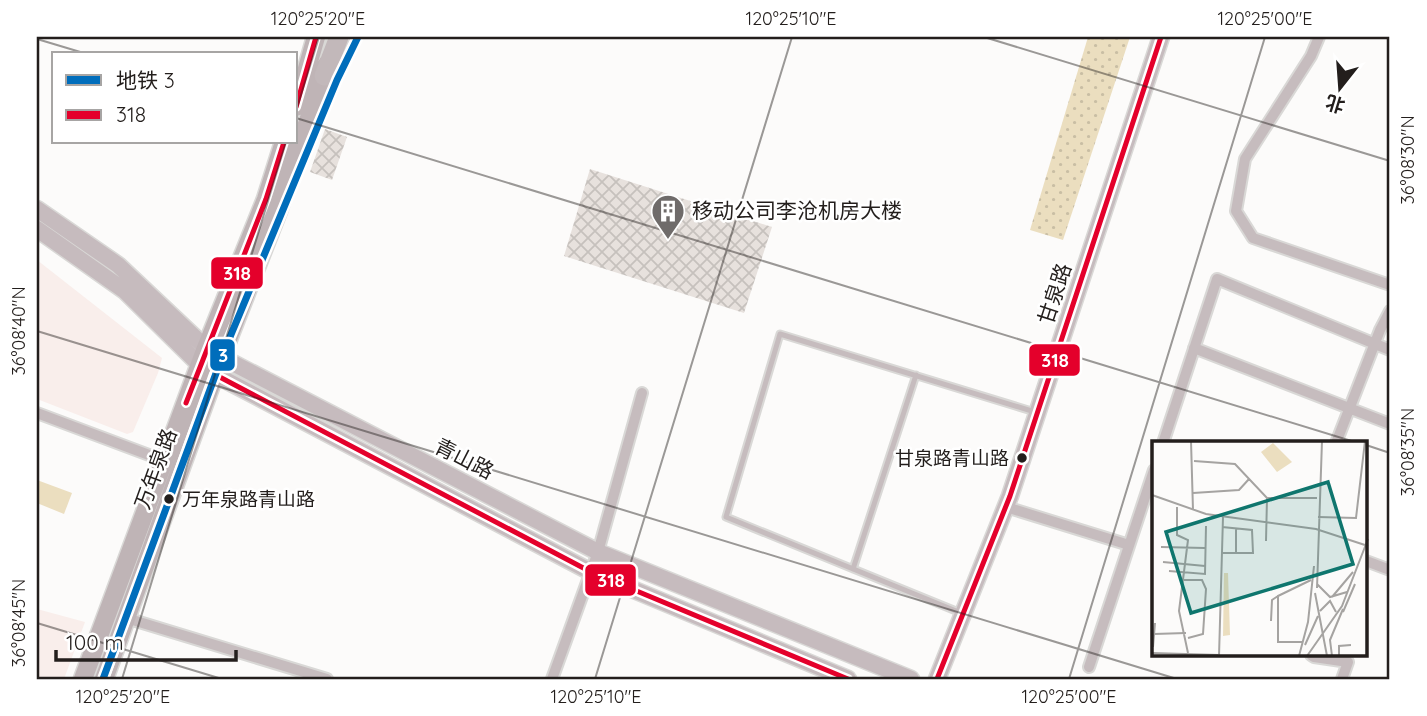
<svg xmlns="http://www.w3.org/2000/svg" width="1427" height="716" font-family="Quicksand,'Noto Sans SC',sans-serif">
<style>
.built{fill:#f9eeeb}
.green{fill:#ebdebf}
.park{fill:url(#park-dots)}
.building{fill:url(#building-cross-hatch)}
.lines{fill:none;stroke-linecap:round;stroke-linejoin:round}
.lane-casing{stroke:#d9d8d6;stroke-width:9}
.street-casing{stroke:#d9d8d6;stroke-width:14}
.secondary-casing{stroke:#d9d8d6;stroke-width:19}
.primary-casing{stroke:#d9d8d6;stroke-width:21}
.highway-casing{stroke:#d9d8d6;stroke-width:23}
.lane{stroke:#c6bcbe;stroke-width:5}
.street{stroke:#c6bcbe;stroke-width:10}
.secondary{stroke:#c6bbbe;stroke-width:16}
.primary{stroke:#bfb4b6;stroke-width:18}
.highway{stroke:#c2b8ba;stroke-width:19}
.bus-1-casing{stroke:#fff;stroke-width:10}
.bus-1{stroke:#e4002b;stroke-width:5}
.metro-1-casing{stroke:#fff;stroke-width:12}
.metro-1{stroke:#006dbb;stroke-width:7}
.ticks{fill:none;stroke:#231e1c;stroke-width:2;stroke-opacity:0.45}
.bus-dot{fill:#231e1c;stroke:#fff;stroke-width:2.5}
.labels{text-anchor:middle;stroke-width:5;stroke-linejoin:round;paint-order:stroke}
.bus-label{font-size:19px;fill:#231e1c;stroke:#fff;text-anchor:end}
.poi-label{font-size:21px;fill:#231e1c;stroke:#fff;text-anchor:start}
.street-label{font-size:21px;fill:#231e1c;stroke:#fff}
.inset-road{fill:none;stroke:#a5a3a1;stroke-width:2}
.view{fill:#0f766e;fill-opacity:0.15;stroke:#0f766e;stroke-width:3.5}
.inset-edge{fill:none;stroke:#231e1c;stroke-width:3.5}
.line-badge{stroke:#fff;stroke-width:2.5}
.badge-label{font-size:19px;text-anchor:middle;font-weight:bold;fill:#fff}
.neatline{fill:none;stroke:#231e1c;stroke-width:2.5}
.ticks-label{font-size:18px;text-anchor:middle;fill:#231e1c}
</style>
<defs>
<pattern id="park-dots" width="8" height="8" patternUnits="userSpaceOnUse" patternTransform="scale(1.75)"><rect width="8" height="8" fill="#ebdebf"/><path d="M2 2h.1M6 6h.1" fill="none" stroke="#c9bea4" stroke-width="1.8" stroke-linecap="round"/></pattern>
<pattern id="building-cross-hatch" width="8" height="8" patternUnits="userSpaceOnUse" patternTransform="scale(1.75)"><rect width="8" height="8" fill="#e7e1dd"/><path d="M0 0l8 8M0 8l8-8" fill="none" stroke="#c6c1bd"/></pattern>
</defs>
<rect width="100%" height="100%" fill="#fcfbfa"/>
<!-- built -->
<path class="built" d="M37,260L162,358L158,373L133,432L127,434L37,399Z
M37,609L85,622L64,679H37Z"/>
<!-- green -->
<path class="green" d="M37,480L72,493L64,514L37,503Z"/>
<!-- park -->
<path class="park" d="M1088,37H1130L1063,240L1030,230Z"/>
<!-- building -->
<path class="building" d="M325,129L347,137L332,180L310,172Z
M590,169L772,227L744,313L564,256Z"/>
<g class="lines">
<defs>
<path id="lane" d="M853,569L916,375
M961,613L726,517L780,334L1035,412"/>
<path id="street" d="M1319,37L1311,56L1245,159L1236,211L1253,238L1390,285
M1194,348L1390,424
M37,413L165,461
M1163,443L1217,279L1390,350
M1336,443L1380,330L1390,311
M1006,507L1129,545
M1366,561L1390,570
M126,618L327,679
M1311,655L1314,657L1348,662L1342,679
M1089,667L1154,470
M552,679L598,552L642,393"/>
<path id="secondary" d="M37,209L118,265L206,348L221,357L598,552L911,679
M37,229L125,291L200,365L214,374L591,572L848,679
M937,679L1010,496L1161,37"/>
<path id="primary" d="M296,107L316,37
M83,679L206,348L266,199L284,142
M104,679L221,357L278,211L327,64"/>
<path id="highway" d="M324,76L339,37"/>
</defs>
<!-- lane casing -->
<use href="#lane" class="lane-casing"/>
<!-- street casing -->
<use href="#street" class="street-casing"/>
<!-- secondary casing -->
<use href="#secondary" class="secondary-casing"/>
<!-- primary casing -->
<use href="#primary" class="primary-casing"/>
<!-- highway casing -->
<use href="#highway" class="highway-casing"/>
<!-- lane -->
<use href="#lane" class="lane"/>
<!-- street -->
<use href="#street" class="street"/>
<!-- secondary -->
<use href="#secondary" class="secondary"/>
<!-- primary -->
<use href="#primary" class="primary"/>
<!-- highway -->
<use href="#highway" class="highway"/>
<defs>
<path id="bus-1" d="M296,107L316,37
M186,403L266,199L284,142
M104,679L214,374L591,572L848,679
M937,679L1010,496L1161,37"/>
</defs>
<!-- bus-1 casing -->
<use href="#bus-1" class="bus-1-casing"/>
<!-- bus-1 -->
<use href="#bus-1" class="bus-1"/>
<defs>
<path id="metro-1" d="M103,679L225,349L337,80L358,37"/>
</defs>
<!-- metro-1 casing -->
<use href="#metro-1" class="metro-1-casing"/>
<!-- metro-1 -->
<use href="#metro-1" class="metro-1"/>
</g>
<!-- ticks -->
<path class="ticks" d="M984,37L1390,161M37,39L87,54M296,111L319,37M296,118L1358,443M37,331L1177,679M1366,445L1390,453M37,623L222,679M122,679L286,142M595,679L792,37M1069,679L1265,37"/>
<!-- icons -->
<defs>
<symbol id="building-pin" viewBox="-11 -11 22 30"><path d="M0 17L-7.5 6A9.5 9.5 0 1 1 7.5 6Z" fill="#6f6b6a" stroke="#fff"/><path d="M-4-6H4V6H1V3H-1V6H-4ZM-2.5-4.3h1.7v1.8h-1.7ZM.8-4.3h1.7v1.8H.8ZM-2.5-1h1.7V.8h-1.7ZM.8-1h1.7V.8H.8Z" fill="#fff"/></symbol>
</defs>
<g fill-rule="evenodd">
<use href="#building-pin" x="649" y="192" width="38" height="52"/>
</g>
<!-- markers -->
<g class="bus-dot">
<circle cx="1022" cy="458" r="6"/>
<circle cx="169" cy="499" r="6"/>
</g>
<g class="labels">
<!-- bus labels -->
<g class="bus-label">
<text x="1009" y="465">甘泉路青山路</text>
<text x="182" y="506" text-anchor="start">万年泉路青山路</text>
</g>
<!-- poi labels -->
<g class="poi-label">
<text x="692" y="218">移动公司李沧机房大楼</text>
</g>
<!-- street labels -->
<g class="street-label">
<text transform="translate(1055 294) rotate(-72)" y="7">甘泉路</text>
<text transform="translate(464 459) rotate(27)" y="7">青山路</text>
<text transform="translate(156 469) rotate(-70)" y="7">万年泉路</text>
</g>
</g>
<!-- overview -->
<g transform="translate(1152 441)">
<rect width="215" height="215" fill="#fcfbfa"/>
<path d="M121,2L140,21L125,31L109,11Z" fill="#ebdebf"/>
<path d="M72,132H76L78,194L71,195Z" fill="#ebdebf"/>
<path class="inset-road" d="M39,0L41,69M42,20L83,23L115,57H165M41,52L87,49L97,38M0,54L54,73L164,88L216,105M25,66V94L36,99L27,170L36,212M166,76L204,77L213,0M114,100L115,57M9,106L53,107M69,112H101L100,89L70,86M84,112V88M11,121L53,125M17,130L53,133L54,85M32,139H50L54,148L51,193L36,197M165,143L178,156L195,151M165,147L170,0M163,152L175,215M180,156L201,131M168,170L178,160L184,171M191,171L203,143M119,180L120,159L126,155M2,193L34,192M150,201H126V155L159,139M153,204L166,175M1,206L3,182M0,212L67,214M67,215L71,76M147,215L156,181L162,125M155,215L190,165L216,98M180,215L178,199L191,168M187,215V205L199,204"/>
<path class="view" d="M176,41L201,123L39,172L14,91Z"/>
<rect width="215" height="215" class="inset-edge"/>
</g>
<g class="line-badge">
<rect x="210" y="256" width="54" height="34" rx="7" fill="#e4002b"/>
<rect x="209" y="338" width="27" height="34" rx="7" fill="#006dbb"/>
<rect x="1028" y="343" width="53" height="34" rx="7" fill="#e4002b"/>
<rect x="584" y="563" width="53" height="34" rx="7" fill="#e4002b"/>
</g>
<g class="badge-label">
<text x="237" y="280">318</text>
<text x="223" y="362">3</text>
<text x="1055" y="367">318</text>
<text x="611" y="587">318</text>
</g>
<!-- border -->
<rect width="1427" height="716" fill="none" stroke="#ffffff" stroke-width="77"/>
<!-- legend -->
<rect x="52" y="52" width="245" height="91" fill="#ffffff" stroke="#a7a5a4" stroke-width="2"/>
<rect x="66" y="75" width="35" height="10" fill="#006dbb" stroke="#a7a5a4" stroke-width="2"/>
<text x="116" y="88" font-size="21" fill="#231e1c">地铁 3</text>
<rect x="66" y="110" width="35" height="10" fill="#e4002b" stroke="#a7a5a4" stroke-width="2"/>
<text x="116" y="122" font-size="21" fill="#231e1c">318</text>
<!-- north arrow -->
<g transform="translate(1340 88) rotate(197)" stroke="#ffffff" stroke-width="5" paint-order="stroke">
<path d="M0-5L12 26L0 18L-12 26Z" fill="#231e1c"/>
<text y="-10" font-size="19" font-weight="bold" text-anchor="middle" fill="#231e1c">北</text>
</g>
<!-- scale -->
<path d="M56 650v10h180v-10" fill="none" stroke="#231e1c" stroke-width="3.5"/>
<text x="66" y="650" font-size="21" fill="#231e1c" stroke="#ffffff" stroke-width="5" paint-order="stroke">100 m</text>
<rect x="38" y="38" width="1350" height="640" class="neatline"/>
<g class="ticks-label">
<text x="318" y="25">120°25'20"E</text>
<text x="791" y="25">120°25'10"E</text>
<text x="1265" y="25">120°25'00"E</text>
<text transform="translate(1408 160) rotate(-90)" y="6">36°08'30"N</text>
<text transform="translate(19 331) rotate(-90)" y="6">36°08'40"N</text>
<text transform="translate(1408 452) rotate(-90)" y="6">36°08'35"N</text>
<text transform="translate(19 623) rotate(-90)" y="6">36°08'45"N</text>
<text x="123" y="703">120°25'20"E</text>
<text x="596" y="703">120°25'10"E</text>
<text x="1069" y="703">120°25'00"E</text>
</g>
</svg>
